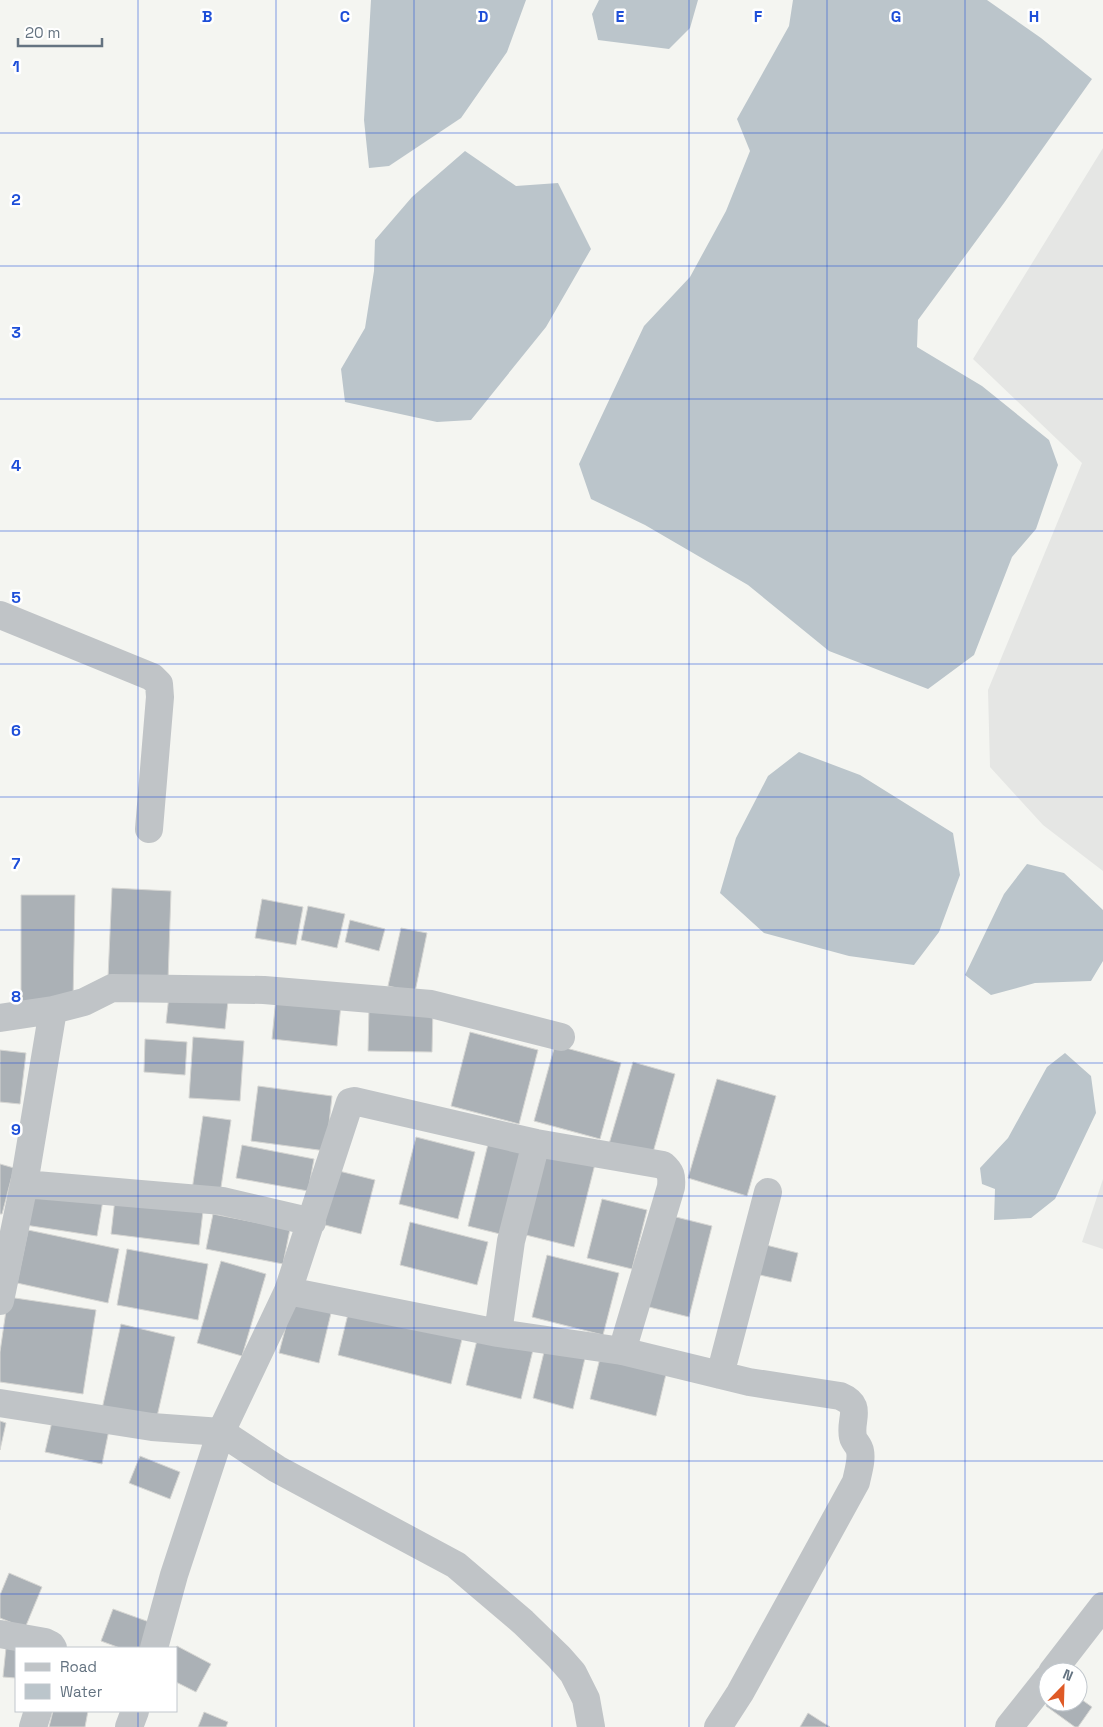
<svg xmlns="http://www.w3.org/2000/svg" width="1103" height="1727" font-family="'Space Grotesk',sans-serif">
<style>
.built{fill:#e5e6e4}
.water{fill:#bbc5cb}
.building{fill:#abb1b6;stroke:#d6d6d3}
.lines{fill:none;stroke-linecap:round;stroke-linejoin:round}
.minor{stroke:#c0c4c7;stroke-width:28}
.grid{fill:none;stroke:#1d4ed8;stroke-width:1;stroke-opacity:0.55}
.grid-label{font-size:16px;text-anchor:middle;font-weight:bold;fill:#1d4ed8;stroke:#fff;stroke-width:5;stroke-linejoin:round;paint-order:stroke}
</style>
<rect width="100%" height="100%" fill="#f4f5f1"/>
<!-- built -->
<path class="built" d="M1103,148V871L1043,825L990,767L988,690L1082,463L973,359Z
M1103,1179V1249L1082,1242Z"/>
<!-- water -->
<path class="water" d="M371,0H526L507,52L461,118L389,166L369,168L364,120Z
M599,0H698L690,28L669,49L598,40L592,14Z
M793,0H987L1041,38L1092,79L1004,203L918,320L917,347L982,386L1049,440L1058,465L1036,529L1012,557L974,655L928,689L829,651L748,585L645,525L591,499L579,464L644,326L690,277L726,211L750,151L737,119L789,26Z
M465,151L516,186L558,183L591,249L546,327L471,420L437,422L345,402L341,369L365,328L374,271L375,240L412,197Z
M799,752L860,775L953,833L960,875L939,932L914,965L849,956L764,933L720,893L736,838L768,776Z
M1027,864L1064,873L1103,910V961L1091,981L1035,983L991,995L965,975L1004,894Z
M1065,1053L1091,1076L1096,1113L1055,1199L1031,1218L994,1220L995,1189L982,1184L980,1168L1008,1138L1047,1067Z"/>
<!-- building -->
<path class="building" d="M112,888L171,891L168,981L108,978Z
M21,895H75L73,1001L21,1008Z
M262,899L303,907L296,945L255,938Z
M308,906L345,914L337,948L301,940Z
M350,920L385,929L379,951L345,942Z
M401,928L427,933L415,992L388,986Z
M169,995L228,1001L225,1029L166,1023Z
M276,997L341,1004L337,1046L272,1039Z
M369,1007L433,1008L432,1052L368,1051Z
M470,1032L538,1050L519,1124L451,1106Z
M193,1037L244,1041L240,1101L189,1098Z
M145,1039L187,1042L185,1075L144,1072Z
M555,1045L621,1063L600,1139L534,1121Z
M0,1050L26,1053L20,1104L0,1102Z
M633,1062L675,1074L652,1156L609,1144Z
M717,1079L776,1096L747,1196L688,1178Z
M258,1086L332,1096L326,1151L251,1141Z
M203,1116L231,1120L220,1194L192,1190Z
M416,1137L475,1152L458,1219L399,1204Z
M489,1140L526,1149L504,1235L468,1226Z
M242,1145L314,1159L308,1191L236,1178Z
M543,1151L595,1164L574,1247L522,1234Z
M0,1164L14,1168L2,1214H0Z
M331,1169L375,1180L361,1234L317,1223Z
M31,1188L103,1200L97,1236L25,1225Z
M115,1199L203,1211L199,1245L111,1234Z
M602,1199L647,1210L632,1269L587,1258Z
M213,1214L290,1229L283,1264L206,1249Z
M664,1214L712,1226L689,1317L641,1305Z
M410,1222L488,1242L477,1285L400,1265Z
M28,1230L119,1249L108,1303L17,1283Z
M758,1243L798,1253L791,1282L751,1273Z
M127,1249L208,1264L198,1320L117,1305Z
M547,1255L619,1273L603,1335L532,1317Z
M221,1261L266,1274L242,1356L197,1343Z
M8,1297L96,1310L83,1394L0,1382V1352Z
M293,1299L332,1309L319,1363L279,1353Z
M349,1310L462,1339L451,1384L338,1355Z
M121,1324L175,1337L156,1421L102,1409Z
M478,1336L533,1350L521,1399L466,1385Z
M545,1348L585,1358L573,1409L533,1398Z
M601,1354L667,1370L656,1416L590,1399Z
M54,1413L110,1425L102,1464L45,1452Z
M0,1421L6,1423L0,1450Z
M140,1456L180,1472L170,1499L129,1483Z
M9,1573L42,1587L25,1628L0,1618V1595Z
M113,1609L152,1623L142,1648H120L101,1641Z
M7,1638L16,1648V1678L3,1677Z
M177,1646L211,1664L196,1692L176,1682L175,1648Z
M1078,1697L1092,1707L1078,1727H1075L1046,1706L1048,1702H1078Z
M53,1711H88L85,1727H49Z
M204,1712L228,1722L226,1727H198Z
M808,1713L830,1727H800Z"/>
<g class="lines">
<!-- minor -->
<path class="minor" d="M0,615L152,677L159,684L160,697L149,829
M0,1018L53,1010L84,1002L112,988L264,990L431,1004L561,1037
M24,1184L222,1201L312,1222
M288,1291L498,1333L622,1351L749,1382L840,1396C864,1406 849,1419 853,1437C854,1442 859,1445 860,1451C862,1460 858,1472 856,1482L740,1693L718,1727
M0,1301L24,1184L53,1010
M498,1333L511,1241L536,1143
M720,1375L768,1192
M0,1403L152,1427L221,1432L277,1469L456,1565L523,1622L559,1657L573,1673L586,1699L591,1727
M0,1634L45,1642L51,1645L53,1648
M154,1648L174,1575L221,1432L288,1291L350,1102L354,1101L536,1143L663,1165C671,1172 672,1176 671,1187L622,1351
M1052,1672L1103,1606
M33,1727L38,1711
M129,1727L135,1711
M1009,1727L1048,1678"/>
</g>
<!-- grid -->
<path class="grid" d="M138,0V1648M276,0V1727M414,0V1727M552,0V1727M689,0V1727M827,0V1727M965,0V1727M0,133H1103M0,266H1103M0,399H1103M0,531H1103M0,664H1103M0,797H1103M0,930H1103M0,1063H1103M0,1196H1103M0,1328H1103M0,1461H1103M0,1594H1103M138,1711V1727"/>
<g class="grid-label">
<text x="207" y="22">B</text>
<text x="345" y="22">C</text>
<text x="483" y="22">D</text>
<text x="620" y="22">E</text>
<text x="758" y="22">F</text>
<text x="896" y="22">G</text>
<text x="1034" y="22">H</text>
<text x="16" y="72">1</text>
<text x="16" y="205">2</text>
<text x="16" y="338">3</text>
<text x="16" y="471">4</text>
<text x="16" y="603">5</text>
<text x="16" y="736">6</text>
<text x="16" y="869">7</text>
<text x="16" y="1002">8</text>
<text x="16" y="1135">9</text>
</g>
<!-- legend -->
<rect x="15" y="1647" width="162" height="65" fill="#ffffff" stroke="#c1c7cd"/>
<rect x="25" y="1663" width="25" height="8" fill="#c0c4c7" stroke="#c1c7cd"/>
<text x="60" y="1672" font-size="15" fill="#647381">Road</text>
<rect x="25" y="1684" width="25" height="15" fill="#bbc5cb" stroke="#c1c7cd"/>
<text x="60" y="1697" font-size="15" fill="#647381">Water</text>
<!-- north arrow -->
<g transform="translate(1063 1687) rotate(23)"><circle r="24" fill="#ffffff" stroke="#c1c7cd"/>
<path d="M0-4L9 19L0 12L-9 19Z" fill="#df5a26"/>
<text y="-8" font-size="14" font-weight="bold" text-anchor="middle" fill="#647381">N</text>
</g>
<!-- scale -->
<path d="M18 38v8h84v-8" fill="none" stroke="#647381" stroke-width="2.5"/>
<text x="25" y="38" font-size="15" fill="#647381" stroke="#ffffff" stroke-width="4" paint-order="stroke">20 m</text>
</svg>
